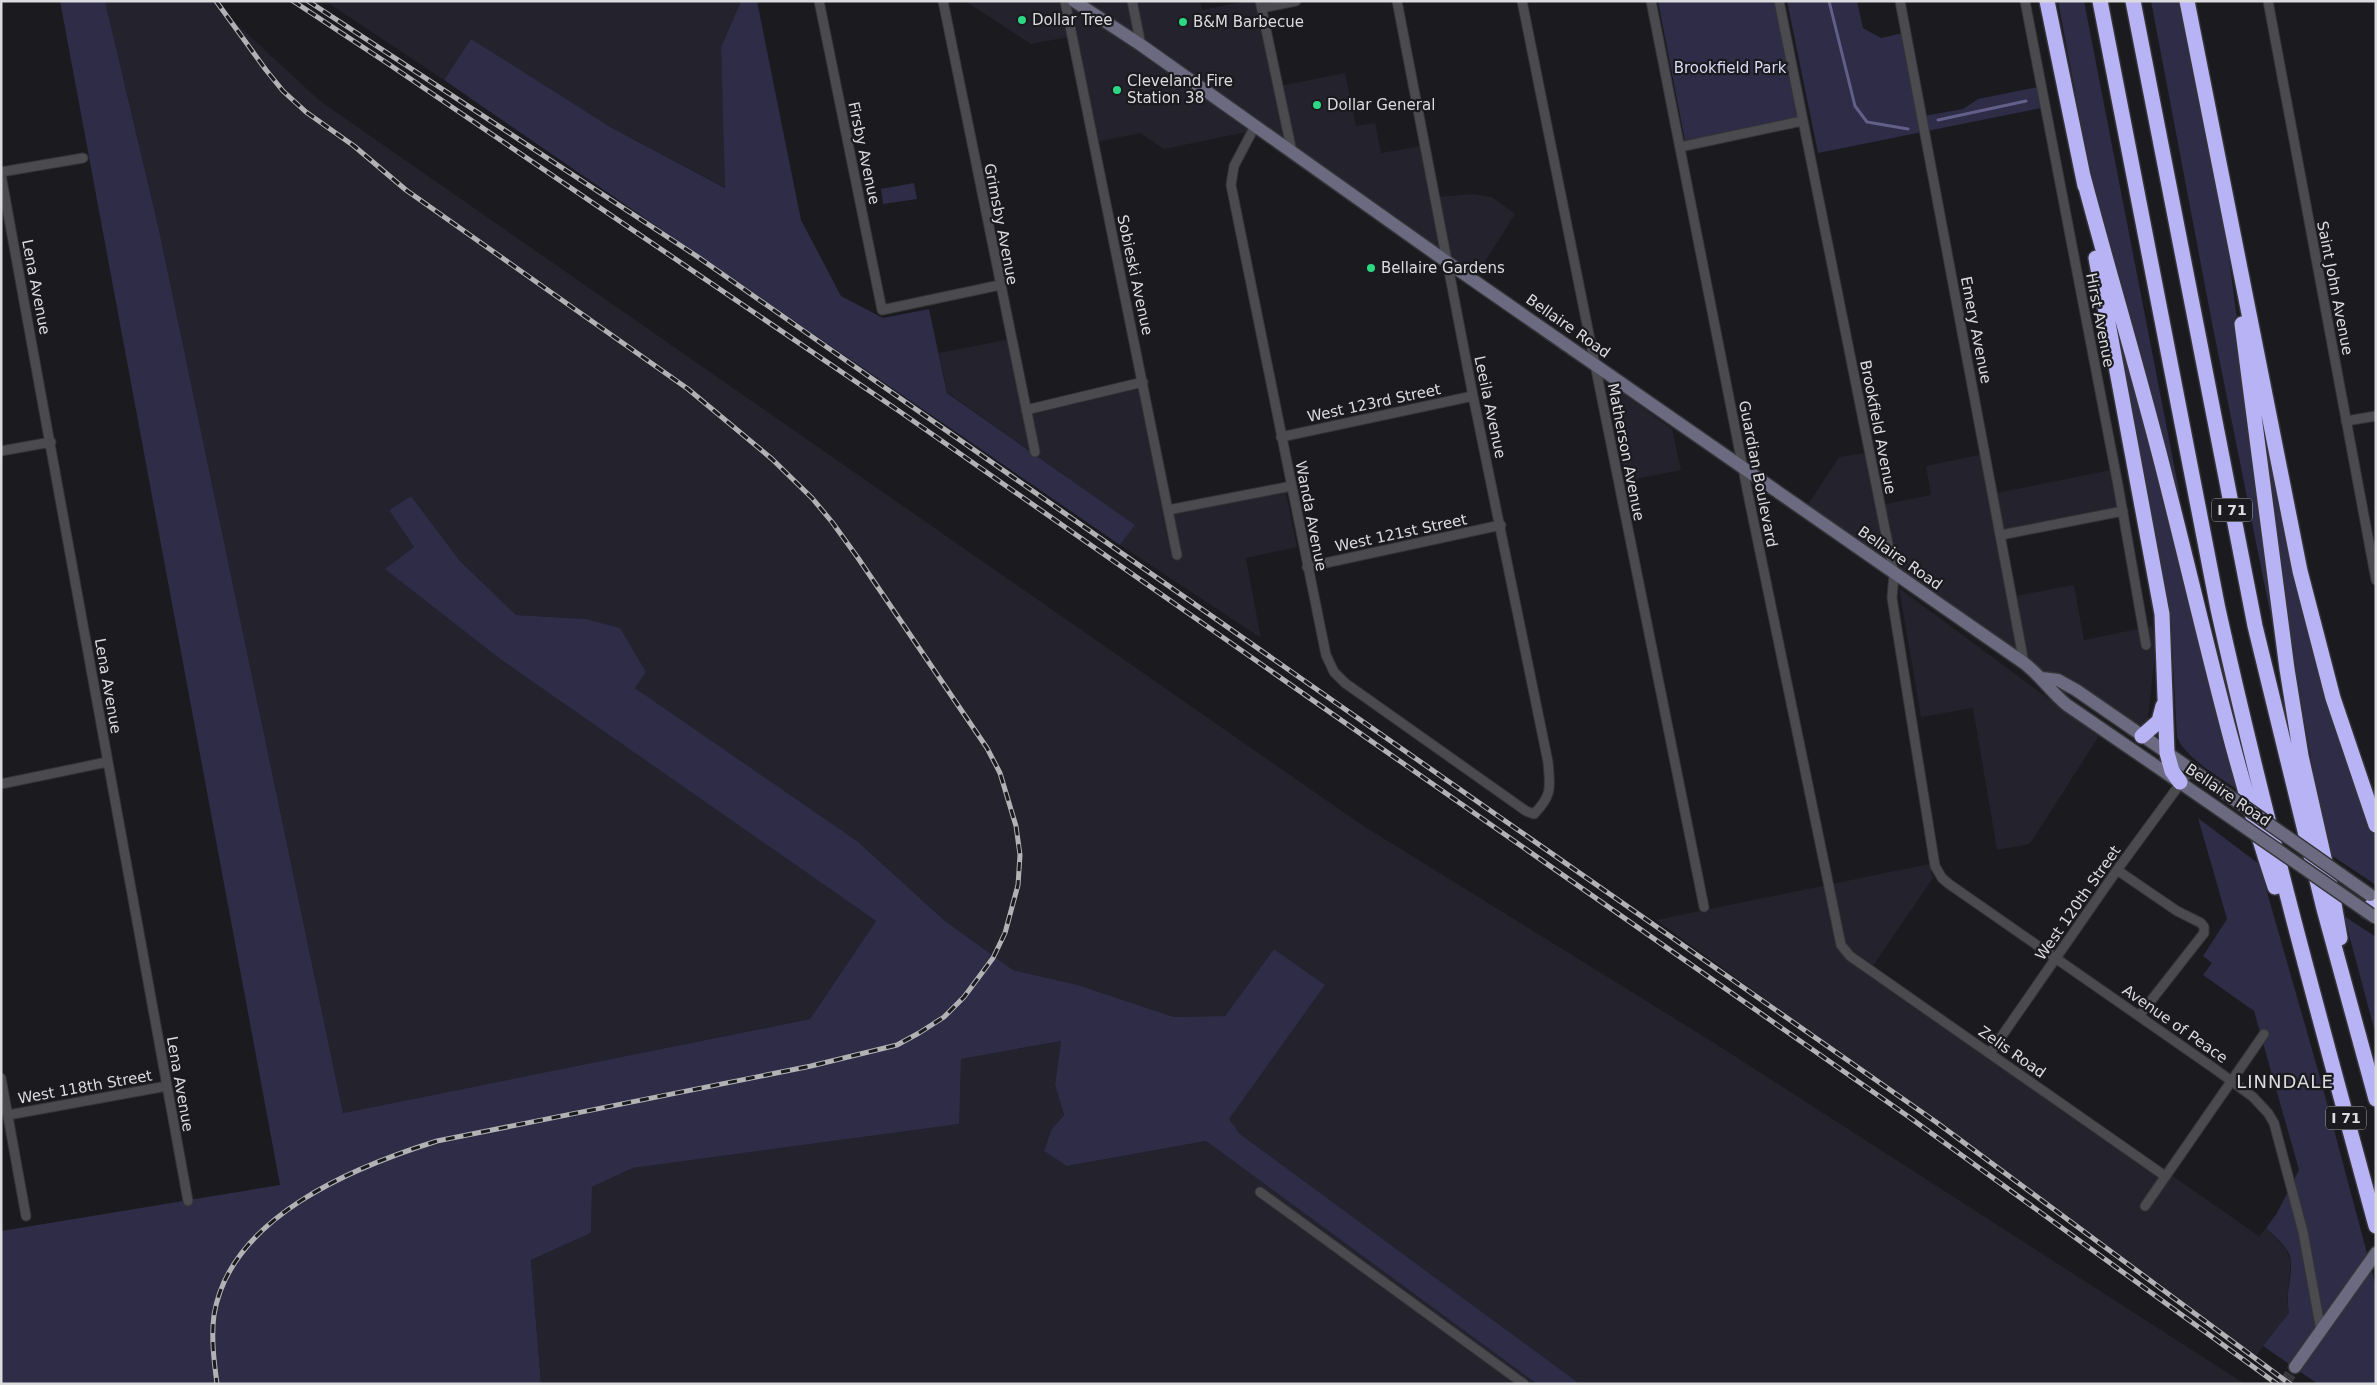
<svg xmlns="http://www.w3.org/2000/svg" width="2377" height="1385" font-family="'DejaVu Sans',sans-serif">
<style>
.built{fill:#23222d}
.green{fill:#2e2c46}
.lines{fill:none;stroke-linecap:round;stroke-linejoin:round}
.stream{stroke:#635f8b;stroke-width:3}
.secondary-tunnel{stroke:#38373c;stroke-width:12;stroke-dasharray:12 6;stroke-linecap:butt}
.street-casing{stroke:#353538;stroke-width:11}
.secondary-casing{stroke:#353538;stroke-width:15}
.highway-casing{stroke:#353538;stroke-width:18}
.street{stroke:#4a4a4f;stroke-width:9}
.secondary{stroke:#6b6a80;stroke-width:12}
.highway{stroke:#b8b3f4;stroke-width:15}
.rail-casing{stroke:#b2b2b5;stroke-width:5}
.rail{stroke:#1b1a1f;stroke-width:3;stroke-dasharray:9;stroke-linecap:butt}
.secondary-bridge-casing{stroke:#353538;stroke-width:15;stroke-linecap:butt}
.secondary-bridge{stroke:#6b6a80;stroke-width:12}
.poi-dot{fill:#2bd884;stroke:#1b1a1f;stroke-width:2}
.labels{text-anchor:middle;stroke-width:4.5;stroke-linejoin:round;paint-order:stroke}
.shield{fill:#1b1a1f;stroke:#a2a2a5;stroke-width:1}
.shield-label{font-size:14px;font-weight:bold;fill:#dcdcdf}
.poi-label{font-size:15px;fill:#dcdcdf;stroke:#1b1a1f;text-anchor:start}
.park-label{font-size:15px;fill:#dbdaf7;stroke:#1b1a1f}
.street-label{font-size:15px;fill:#dcdcdf;stroke:#1b1a1f}
.quarter-label{font-size:18px;letter-spacing:1px;fill:#dcdcdf;stroke:#1b1a1f}
</style>
<rect width="100%" height="100%" fill="#1b1a1f"/>
<!-- built -->
<path class="built" d="M105,1H212L320,101L1362,825L1711,1041L2245,1384H1580L1240,1134L1228,1119L1325,985L1274,949L1225,1016L1174,1017L1078,985L1013,970L945,921L857,841L635,688L586,619L516,615L460,561L411,496L389,510L414,547L386,569L500,659L876,921L810,1019L343,1113L159,230Z
M325,1H741L721,47L726,188L612,128L471,40L444,80Z
M965,1H1200L1202,10L1246,1H1263L1280,86L1345,73L1356,126L1375,123L1381,153L1427,145L1437,197L1472,194L1492,197L1515,214L1471,284L1250,127L1247,132L1164,149L1140,133L1092,143L1069,37L1031,44Z
M1015,338L1030,412L1146,386L1171,506L1284,483L1297,547L1246,558L1261,638L1120,545L1134,525L947,392L939,353Z
M1607,382L1672,429L1681,470L1626,481Z
M1865,453L1876,506L1931,495L1926,466L1983,454L1991,494L2111,470L2120,516L2005,538L2015,596L2074,585L2084,640L2152,626L2156,644L2145,745L1807,506L1839,457Z
M1899,588L2099,736L2030,844L1997,850L1973,708L1921,717Z
M1929,864L1933,878L1872,967L2259,1236L2266,1228L2286,1249L2291,1262L2287,1300L2289,1313L2256,1356L1656,920Z
M1061,1041L1055,1085L1064,1115L1052,1129L1067,1166L1206,1141L1537,1384H541L531,1260L591,1233L592,1187L633,1168L958,1124L960,1059Z"/>
<!-- green -->
<path class="green" d="M60,1H105L159,230L343,1113L810,1019L876,921L500,659L385,569L414,547L389,510L411,496L460,561L516,615L586,619L620,628L646,672L635,688L857,841L945,921L1013,970L1078,985L1174,1017L1225,1016L1274,949L1325,985L1229,1119L1240,1134L1580,1384H1537L1206,1141L1067,1166L1044,1151L1052,1129L1064,1115L1055,1085L1061,1041L961,1059L959,1124L633,1168L592,1187L591,1233L531,1260L541,1384H1V1231L280,1185Z
M741,1H757L801,220L841,296L883,318L929,309L947,393L1135,525L1120,545L444,80L471,39L612,128L725,188L721,47Z
M1658,1H1775L1798,118L1685,141Z
M1787,1H1857L1863,28L1881,38L1903,33L1918,117L1963,109L1978,99L2038,87L2041,108L1818,153Z
M2058,1H2084L2180,496L2176,498L2093,188Z
M2151,1H2180L2228,250L2276,621L2272,622L2212,323Z
M914,183L917,199L883,204L881,189Z
M2125,353L2239,791C2221,778 2185,758 2177,737L2171,626L2128,393L2121,355Z
M2266,428L2311,642L2336,734L2376,838V885L2331,855L2313,772L2287,616L2263,429Z
M2198,818L2259,864L2321,1081L2376,1287V1384H2318L2263,1346L2289,1313C2285,1292 2292,1280 2291,1262C2291,1249 2275,1237 2266,1228L2277,1213L2299,1170L2254,1011L2203,975L2212,963L2203,956L2227,919Z
M2344,916L2376,937V1036Z"/>
<g class="lines">
<!-- stream -->
<path class="stream" d="M1829,1L1855,106L1867,122L1908,129
M1938,120L2026,101"/>
<!-- secondary-tunnel -->
<path class="secondary-tunnel" d="M2284,1384L2295,1367"/>
<defs>
<path id="street" d="M819,1L882,310L1000,285
M943,1L1035,452
M1065,1L1177,555
M1132,1L1141,45
M1260,1L1292,152
M1522,1L1704,907
M1651,1L1748,494L1841,945L1850,956L2165,1176
M1779,1L1894,574L1892,598L1935,866L1942,878L1949,884L2215,1069L2253,1097L2268,1113L2274,1123L2303,1232L2321,1331
M1900,1L2024,663
M2025,1L2118,485L2146,645
M2268,1L2376,580
M1262,8L1296,1
M1255,126L1234,166L1231,185L1326,655L1334,672L1345,683L1526,811L1534,814C1553,795 1550,787 1548,762L1473,396L1397,1
M1680,147L1802,121
M1,172L83,158
M1,175L188,1201
M1026,410L1143,382
M2346,421L2376,416
M1281,437L1473,396
M1,451L51,442
M1168,510L1292,486
M2001,535L2123,511
M1307,567L1501,525
M1,784L107,762
M2117,870L2177,911L2201,923L2204,927V933L2139,1016
M1990,1053L2117,870L2191,769
M1,1078L26,1216
M8,1115L167,1086
M1260,1192L1524,1384
M2145,1206L2264,1034"/>
<path id="secondary" d="M1074,1L1141,45L1447,262L2024,663C2041,676 2051,692 2067,705L2204,799
M2042,678L2058,680L2076,690L2208,781
M2295,1367L2376,1253"/>
<path id="highway" d="M2047,1L2085,186
M2100,1L2218,609C2264,816 2320,1021 2376,1226
M2133,1L2255,626L2324,909L2376,1099
M2187,1L2300,571L2333,698L2376,825
M2083,176C2109,274 2138,370 2163,468C2199,608 2229,749 2275,887
M2096,258L2162,614L2167,753L2172,771L2180,782
M2242,324L2287,669L2301,756L2333,898L2340,938
M2142,736L2159,721L2163,706
M2367,911L2376,901"/>
</defs>
<!-- street casing -->
<use href="#street" class="street-casing"/>
<!-- secondary casing -->
<use href="#secondary" class="secondary-casing"/>
<!-- highway casing -->
<use href="#highway" class="highway-casing"/>
<!-- street -->
<use href="#street" class="street"/>
<!-- secondary -->
<use href="#secondary" class="secondary"/>
<!-- highway -->
<use href="#highway" class="highway"/>
<defs>
<path id="rail" d="M216,1L266,70L283,91L306,112L354,146L406,190L688,389L772,459L812,498L832,522L858,558L987,748L1000,773L1016,826L1020,855L1018,885L1005,933L993,958L964,997L944,1017L919,1033L897,1045L811,1066L437,1141C354,1167 230,1217 214,1315C211,1338 214,1361 217,1384
M293,1L390,65L899,411L1909,1117L2277,1384
M308,1L695,255L1936,1122L2290,1384"/>
</defs>
<!-- rail casing -->
<use href="#rail" class="rail-casing"/>
<!-- rail -->
<use href="#rail" class="rail"/>
<defs>
<path id="secondary-bridge" d="M2208,781L2370,895
M2204,799L2376,918"/>
</defs>
<!-- secondary-bridge casing -->
<use href="#secondary-bridge" class="secondary-bridge-casing"/>
<!-- secondary-bridge -->
<use href="#secondary-bridge" class="secondary-bridge"/>
</g>
<!-- markers -->
<g class="poi-dot">
<circle cx="1022" cy="20" r="5"/>
<circle cx="1183" cy="22" r="5"/>
<circle cx="1117" cy="90" r="5"/>
<circle cx="1317" cy="105" r="5"/>
<circle cx="1371" cy="268" r="5"/>
</g>
<g class="labels">
<!-- shield labels -->
<g class="shield">
<rect x="2212" y="498.5" width="40" height="23" rx="4"/>
<rect x="2326" y="1106.5" width="40" height="23" rx="4"/>
</g>
<g class="shield-label">
<text x="2232" y="515">I 71</text>
<text x="2346" y="1123">I 71</text>
</g>
<!-- poi labels -->
<g class="poi-label">
<text x="1032" y="25">Dollar Tree</text>
<text x="1193" y="27">B&amp;M Barbecue</text>
<text x="1127" y="86">Cleveland Fire<tspan x="1127" dy="17">Station 38</tspan></text>
<text x="1327" y="110">Dollar General</text>
<text x="1381" y="273">Bellaire Gardens</text>
</g>
<!-- park labels -->
<g class="park-label">
<text x="1730" y="73">Brookfield Park</text>
</g>
<!-- street labels -->
<g class="street-label">
<text transform="translate(864 153) rotate(78)" y="5">Firsby Avenue</text>
<text transform="translate(1001 224) rotate(79)" y="5">Grimsby Avenue</text>
<text transform="translate(1135 275) rotate(78)" y="5">Sobieski Avenue</text>
<text transform="translate(36 287) rotate(79)" y="5">Lena Avenue</text>
<text transform="translate(2335 288) rotate(79)" y="5">Saint John Avenue</text>
<text transform="translate(2100 320) rotate(79)" y="5">Hirst Avenue</text>
<text transform="translate(1568 326) rotate(35)" y="5">Bellaire Road</text>
<text transform="translate(1976 330) rotate(79)" y="5">Emery Avenue</text>
<text transform="translate(1374 403) rotate(-12)" y="5">West 123rd Street</text>
<text transform="translate(1490 407) rotate(78)" y="5">Leeila Avenue</text>
<text transform="translate(1878 427) rotate(79)" y="5">Brookfield Avenue</text>
<text transform="translate(1626 452) rotate(79)" y="5">Matherson Avenue</text>
<text transform="translate(1758 474) rotate(79)" y="5">Guardian Boulevard</text>
<text transform="translate(1311 516) rotate(79)" y="5">Wanda Avenue</text>
<text transform="translate(1401 533) rotate(-12)" y="5">West 121st Street</text>
<text transform="translate(1900 558) rotate(35)" y="5">Bellaire Road</text>
<text transform="translate(108 686) rotate(80)" y="5">Lena Avenue</text>
<text transform="translate(2228 795) rotate(34)" y="5">Bellaire Road</text>
<text transform="translate(2078 903) rotate(-55)" y="5">West 120th Street</text>
<text transform="translate(2175 1024) rotate(35)" y="5">Avenue of Peace</text>
<text transform="translate(2012 1052) rotate(35)" y="5">Zelis Road</text>
<text transform="translate(180 1084) rotate(80)" y="5">Lena Avenue</text>
<text transform="translate(85 1087) rotate(-10)" y="5">West 118th Street</text>
</g>
<!-- quarter labels -->
<g class="quarter-label">
<text x="2285" y="1088">LINNDALE</text>
</g>
</g>
<!-- border -->
<rect width="2377" height="1385" fill="none" stroke="#dcdcdf" stroke-width="5"/>
</svg>
